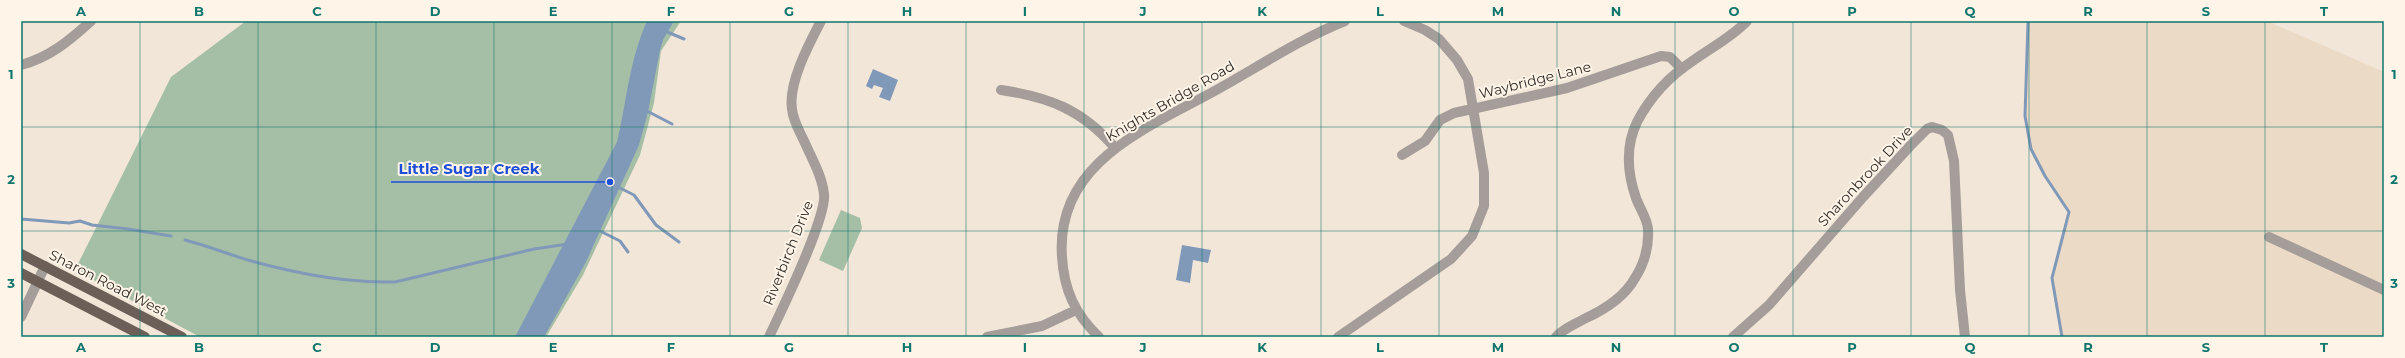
<svg xmlns="http://www.w3.org/2000/svg" width="2405" height="358" font-family="Montserrat,sans-serif">
<style>
.built{fill:#ebdac6}
.green{fill:#a5bfa6}
.water{fill:#8199b9}
.lines{fill:none;stroke-linecap:round;stroke-linejoin:round}
.stream{stroke:#8199b9;stroke-width:3}
.minor{stroke:#a49d99;stroke-width:10}
.major{stroke:#6c5f58;stroke-width:10}
.grid{fill:none;stroke:#0f766e;stroke-width:1;stroke-opacity:0.55}
.labels{text-anchor:middle;stroke-width:4;stroke-linejoin:round;paint-order:stroke}
.street-label{font-size:14px;fill:#2f2b26;stroke:#fef4e8}
.leader{fill:none;stroke:#1d4ed8;stroke-width:1.5}
.callout-dot{fill:#1d4ed8;stroke:#fef4e8;stroke-width:1.5}
.callout-label{font-size:15px;text-anchor:middle;font-weight:bold;fill:#1d4ed8;stroke:#fef4e8;stroke-width:4;stroke-linejoin:round;paint-order:stroke}
.neatline{fill:none;stroke:#0f766e;stroke-width:1.5}
.grid-label{font-size:13px;text-anchor:middle;font-weight:bold;fill:#0f766e}
</style>
<rect width="100%" height="100%" fill="#f2e6d8"/>
<!-- built -->
<path class="built" d="M2028,21H2267L2384,72V337H2062L2052,278L2069,212L2045,176L2031,149L2025,116Z"/>
<!-- green -->
<path class="green" d="M246,21H681L661,51L654,103L640,155L583,275L546,337H200L75,270L171,77Z
M841,210L860,218L862,228L843,271L819,260Z"/>
<!-- water -->
<path class="water" d="M647,21H674L663,40L660,50L648,112L639,145L586,262L544,337H515L617,142C627,100 629,61 647,21Z
M873,69L898,80L890,101L879,97L883,88L874,85L872,89L866,86Z
M1182,245L1211,250L1208,263L1193,260L1190,283L1176,280Z"/>
<g class="lines">
<!-- stream -->
<path class="stream" d="M2028,22L2025,116L2031,149L2045,176L2069,212L2052,278L2062,337
M665,31L684,39
M645,110L672,124
M616,186L634,195L656,225L679,242
M21,219L69,223L80,221L92,225L128,229L171,236
M596,229L620,241L628,252
M185,240C209,246 232,256 255,262C299,274 349,283 395,282L534,249L568,244"/>
<!-- minor -->
<path class="minor" d="M21,65C50,57 69,41 91,21
M1001,90C1049,97 1083,110 1115,148
M1402,155L1425,141L1440,120L1454,113L1567,88L1661,56L1670,57L1682,69
M2269,237L2384,290
M21,317L45,266
M769,337C781,311 827,218 824,194C822,176 812,159 805,143C800,132 793,121 792,109C788,83 809,44 821,21
M987,337L1042,326L1076,310
M1099,337C1075,314 1064,290 1062,257C1055,160 1151,127 1220,88C1261,65 1302,38 1345,21
M1338,337L1451,259L1472,236L1484,206V173L1468,79L1457,60L1439,39L1425,30L1404,21
M1556,337C1564,328 1574,325 1584,319C1604,310 1624,298 1635,278C1644,264 1649,246 1648,229C1647,218 1640,209 1636,198C1627,172 1625,147 1637,122C1650,97 1671,75 1694,60C1712,47 1732,37 1747,21
M1733,337L1769,305L1863,197L1911,145L1927,129L1932,127L1942,130L1948,135L1954,161L1960,290L1965,337"/>
<!-- major -->
<path class="major" d="M21,254L182,337
M21,273L145,337"/>
</g>
<!-- grid -->
<path class="grid" d="M140,21V337M258,21V337M376,21V337M494,21V337M612,21V337M730,21V337M848,21V337M966,21V337M1084,21V337M1202,21V337M1321,21V337M1439,21V337M1557,21V337M1675,21V337M1793,21V337M1911,21V337M2029,21V337M2147,21V337M2265,21V337M21,127H2384M21,231H2384"/>
<g class="labels">
<!-- street labels -->
<g class="street-label">
<text transform="translate(1535 80) rotate(-14)" y="5">Waybridge Lane</text>
<text transform="translate(1170 101) rotate(-30)" y="5">Knights Bridge Road</text>
<text transform="translate(1865 176) rotate(-47)" y="5">Sharonbrook Drive</text>
<text transform="translate(788 253) rotate(-68)" y="5">Riverbirch Drive</text>
<text transform="translate(108 283) rotate(27)" y="5">Sharon Road West</text>
</g>
</g>
<!-- callouts -->
<path class="leader" d="M610 182L548 182H391"/>
<circle class="callout-dot" cx="610" cy="182" r="4"/>
<g class="callout-label">
<text x="469" y="174">Little Sugar Creek</text>
</g>
<!-- border -->
<rect width="2405" height="358" fill="none" stroke="#fef4e8" stroke-width="44"/>
<rect x="22" y="22" width="2361" height="314" class="neatline"/>
<g class="grid-label">
<text x="81" y="16">A</text>
<text x="199" y="16">B</text>
<text x="317" y="16">C</text>
<text x="435" y="16">D</text>
<text x="553" y="16">E</text>
<text x="671" y="16">F</text>
<text x="789" y="16">G</text>
<text x="907" y="16">H</text>
<text x="1025" y="16">I</text>
<text x="1143" y="16">J</text>
<text x="1262" y="16">K</text>
<text x="1380" y="16">L</text>
<text x="1498" y="16">M</text>
<text x="1616" y="16">N</text>
<text x="1734" y="16">O</text>
<text x="1852" y="16">P</text>
<text x="1970" y="16">Q</text>
<text x="2088" y="16">R</text>
<text x="2206" y="16">S</text>
<text x="2324" y="16">T</text>
<text x="11" y="79">1</text>
<text x="2394" y="79">1</text>
<text x="11" y="184">2</text>
<text x="2394" y="184">2</text>
<text x="11" y="288">3</text>
<text x="2394" y="288">3</text>
<text x="81" y="352">A</text>
<text x="199" y="352">B</text>
<text x="317" y="352">C</text>
<text x="435" y="352">D</text>
<text x="553" y="352">E</text>
<text x="671" y="352">F</text>
<text x="789" y="352">G</text>
<text x="907" y="352">H</text>
<text x="1025" y="352">I</text>
<text x="1143" y="352">J</text>
<text x="1262" y="352">K</text>
<text x="1380" y="352">L</text>
<text x="1498" y="352">M</text>
<text x="1616" y="352">N</text>
<text x="1734" y="352">O</text>
<text x="1852" y="352">P</text>
<text x="1970" y="352">Q</text>
<text x="2088" y="352">R</text>
<text x="2206" y="352">S</text>
<text x="2324" y="352">T</text>
</g>
</svg>
